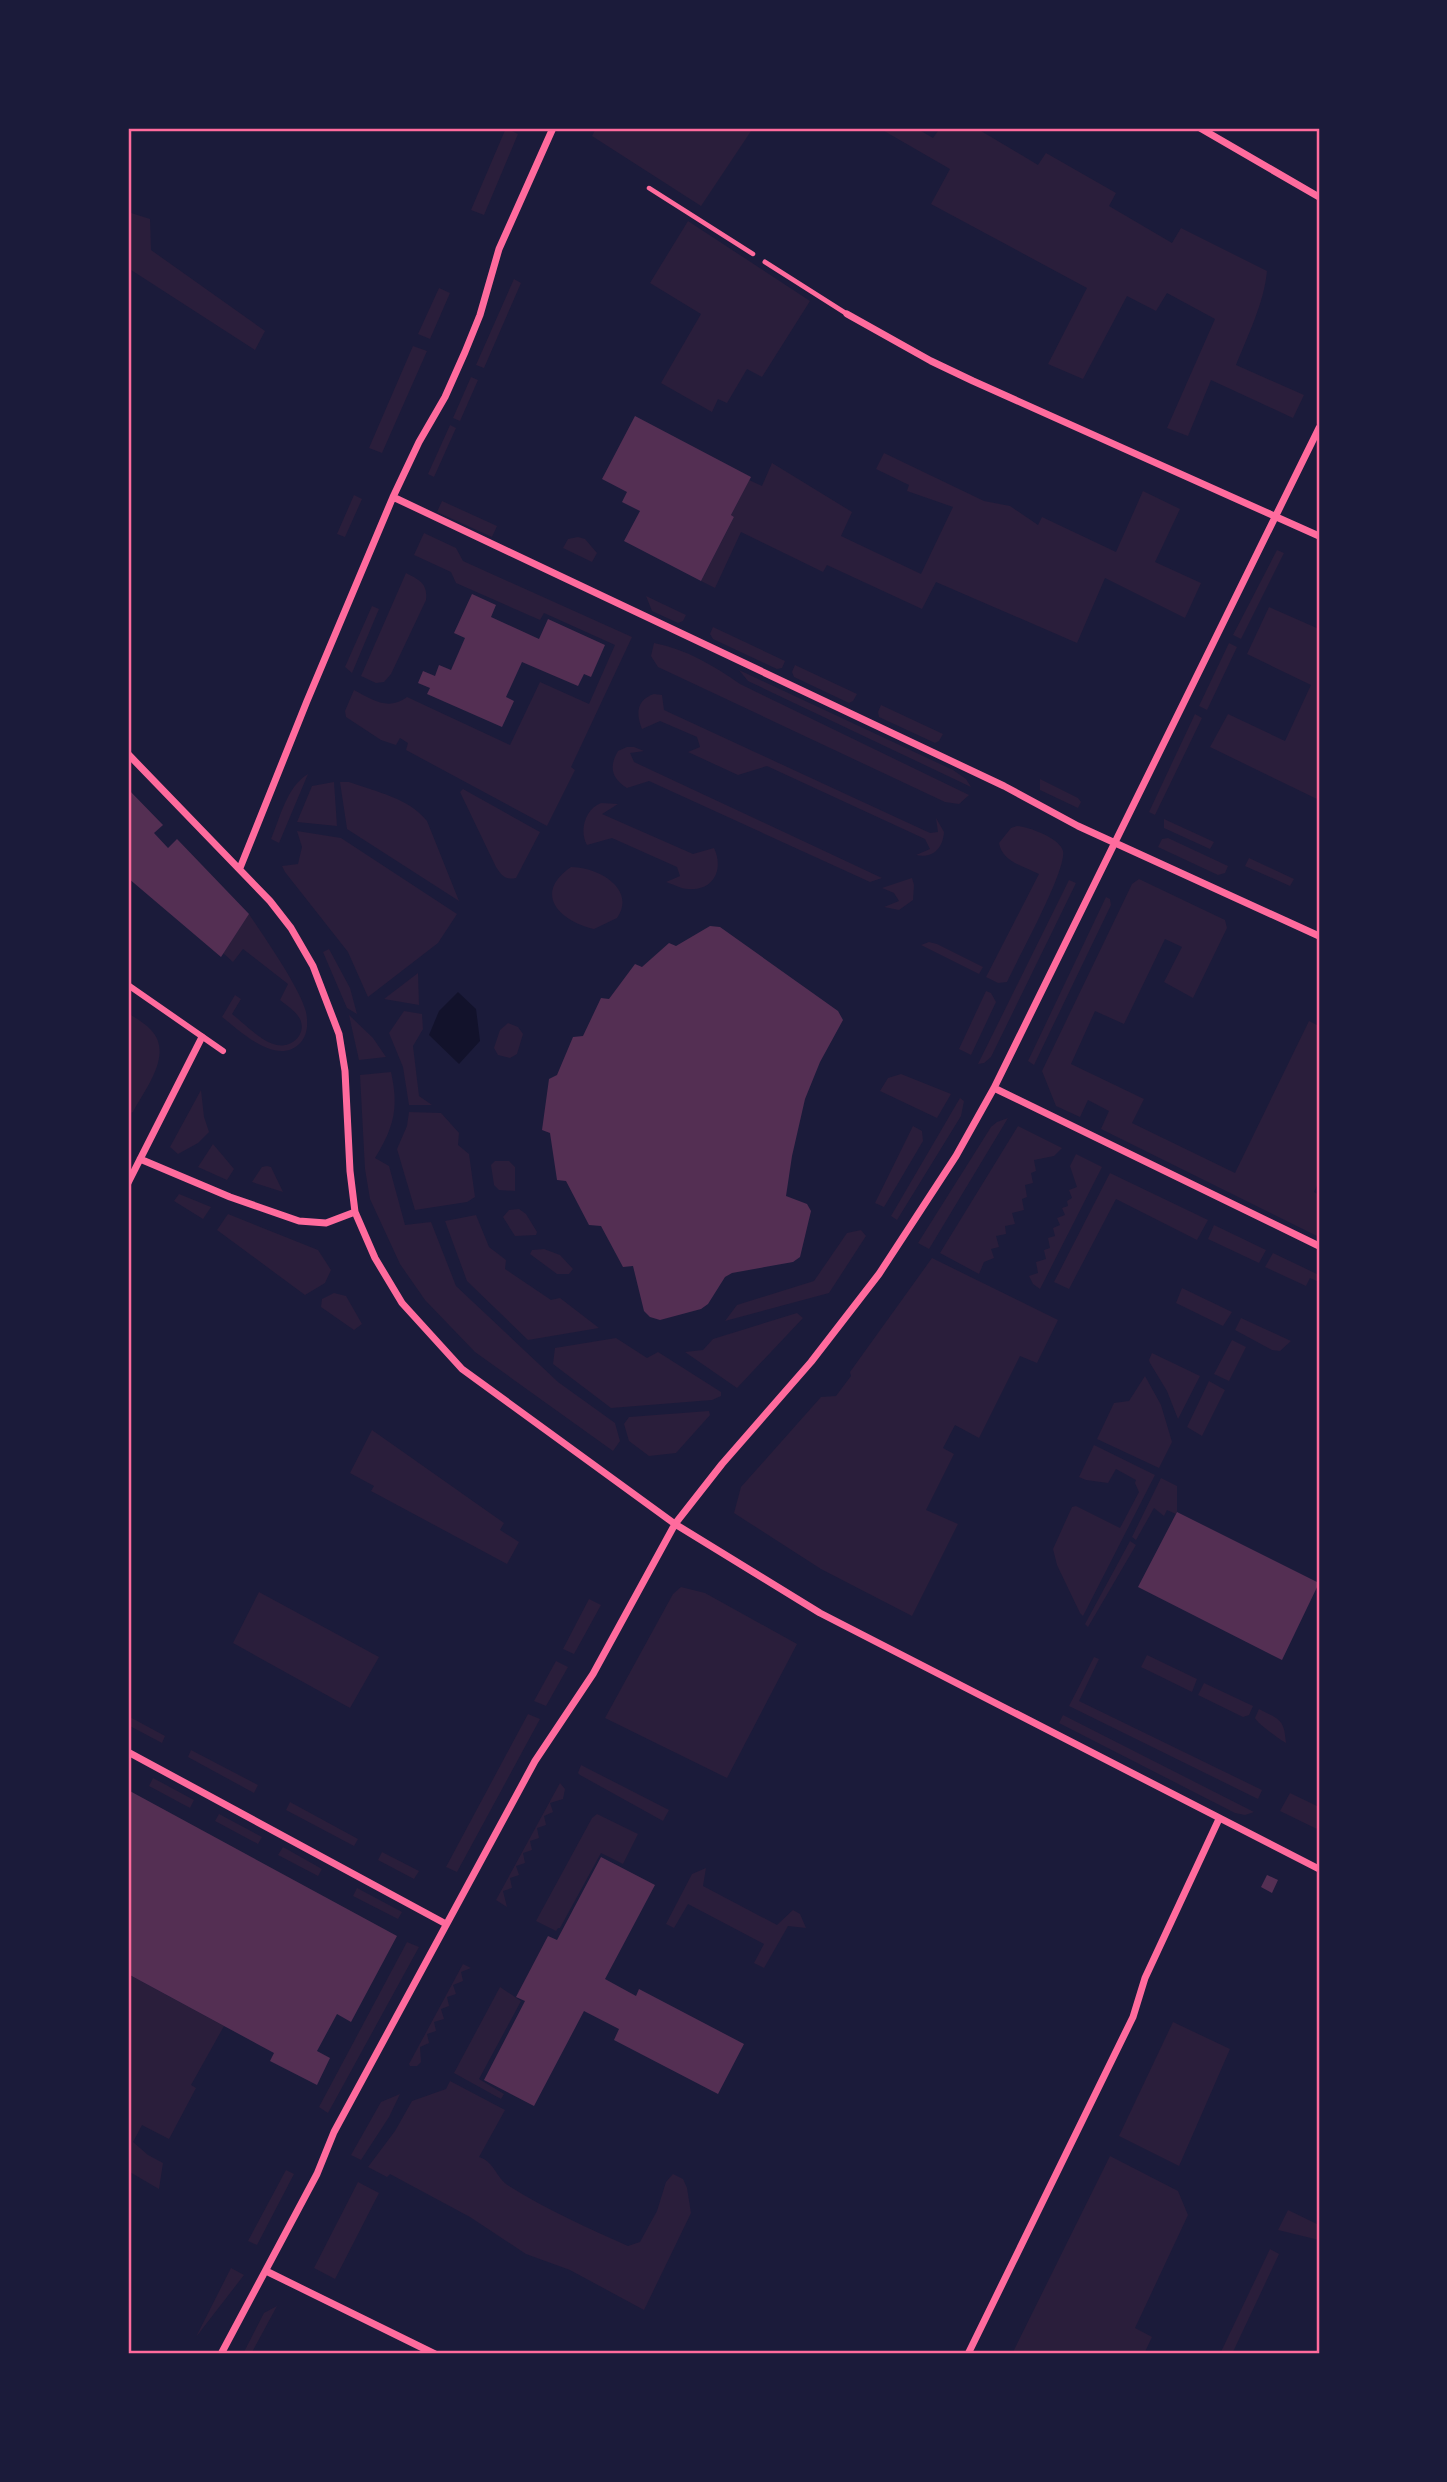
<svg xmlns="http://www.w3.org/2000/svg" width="1447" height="2482" font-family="Barlow,sans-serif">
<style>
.green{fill:#2a1e3b}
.water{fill:#12122b}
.building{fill:#542f53}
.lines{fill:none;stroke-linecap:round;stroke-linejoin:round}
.path{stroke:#ff6b9d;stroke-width:4.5}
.service{stroke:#ff6b9d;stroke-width:5}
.pedestrian{stroke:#ff6b9d;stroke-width:6}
.minor{stroke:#ff6b9d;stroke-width:7}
.neatline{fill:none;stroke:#ff6b9d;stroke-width:2.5}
</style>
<rect width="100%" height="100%" fill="#1b1b3a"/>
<!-- green -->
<path class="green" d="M506,128L518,134L484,215L471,210Z
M596,128H753L701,206L592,136Z
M879,128H916L933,138L940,128H976L1038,165L1046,153L1116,193L1109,206L1172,243L1181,228L1267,271C1264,303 1248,335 1236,365L1304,395L1293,418L1211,380L1188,436L1167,428L1215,319L1167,293L1156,311L1127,296L1083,379L1048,364L1087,288L931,204L950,169Z
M128,212L150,219L151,250L265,331L255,350L128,268Z
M688,221L810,301L762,377L747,369L727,403L718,399L712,412L661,383L701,314L650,283Z
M514,279L521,283L484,368L476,365Z
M439,288L450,293L430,339L418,334Z
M413,346L427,351L382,453L369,448Z
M471,377L478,380L460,421L453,418Z
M450,425L456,428L434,477L428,474Z
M884,453L984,501L1010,506L1038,525L1042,517L1116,552L1143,491L1180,509L1155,562L1201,583L1185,618L1105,578L1077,643L936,582L922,609L827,565L823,572L741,532L715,588L701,581L734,517L731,515L749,480L762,486L772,463L852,512L841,536L921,574L953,507L907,491L909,485L876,469Z
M354,495L362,499L345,537L337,534Z
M442,501L497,526L492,537L437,512Z
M424,533L456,548L463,561L632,637L571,767L575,770L547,826L406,750L408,743L400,738L396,745L381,740L346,717L345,711L354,690C373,700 388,711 407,697L510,745L540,682L589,704L615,645L544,613L540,620L456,583L451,572L414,555Z
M578,537L585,539L597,553L592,562L563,548L568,539Z
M1277,550L1284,553L1241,639L1233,635Z
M406,573C419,580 428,583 426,600L391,674L384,682L376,683L361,676Z
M646,596L686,615L683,621L678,623L652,611Z
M372,606L379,609L352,673L345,667Z
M1269,607L1319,629V800L1210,747L1228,714L1285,741L1311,685L1247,654Z
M713,627L785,661L782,668L777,669L713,639L710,634Z
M654,643C686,649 714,666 740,684L969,795L959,804L945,802L658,667L651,656Z
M1229,643L1237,647L1207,710L1199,706Z
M795,665L857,694L853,701L849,703L794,677L792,672Z
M739,670L953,770L966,779L971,787L748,681Z
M654,694L662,695L664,710L930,833L938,832L936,818L944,832C943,848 933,859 916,855L930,849L925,839L767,766L738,775L688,752L700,747L697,737L660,721L642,729C636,714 636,700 654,694Z
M881,705L943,734L939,741L935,743L879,717L878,712Z
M1195,714L1202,718L1155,815L1149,812Z
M627,747H634L644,751L630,753L634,762L882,878L870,882L649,781L627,788C611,778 609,766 618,751Z
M308,774L279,843L271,839C280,818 287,786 308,774Z
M1040,779L1078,798L1081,802L1078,808L1040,790Z
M334,782L337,826L297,822L312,786Z
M340,782H349C376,792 409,798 427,821L459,901L347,829Z
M463,789L540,832L516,878C505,880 502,876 496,867L460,792Z
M601,803L618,804L602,814L693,854L714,848C724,869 714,891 688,889C681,889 673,884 666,882L680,876L677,867L612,838L587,845C579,831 585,809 601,803Z
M1164,819L1214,842L1210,849L1164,828Z
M1017,826C1029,827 1060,838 1063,851C1067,870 1017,960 1007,982L998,983L986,977L1039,874C1024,866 1002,862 999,843L1011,828Z
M297,831L341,838L457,914L438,943L368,997L348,952L285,872L282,866L298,864L302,847Z
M1168,838L1228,866L1225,873L1218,875L1158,847L1162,839Z
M1249,858L1294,879L1290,886L1245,866Z
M571,867C598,867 637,889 617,918L594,929C560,921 532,894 571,867Z
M912,878L914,885L913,900L899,910L884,907L899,901L894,893L882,888Z
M1139,879L1225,920L1227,928L1193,998L1164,982L1182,947L1165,939L1124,1024L1095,1011L1071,1064L1144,1099L1132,1123L1235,1173L1309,1021L1319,1026V1181L1314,1192L1319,1195V1237L1101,1129L1109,1111L1088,1100L1080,1117L1056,1106L1042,1071L1132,884Z
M1069,880L1076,883L991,1057L984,1063L978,1064Z
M1106,897L1110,899L1111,905L1034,1065L1028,1061Z
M249,914C264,937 300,988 306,1012C308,1022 308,1034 301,1042C278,1068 240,1031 222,1017L235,995L241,999L232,1014C244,1023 261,1042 277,1045C292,1048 307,1034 300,1019C295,1010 287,1006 280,1000L288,984L243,949L233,962L223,953Z
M929,942L937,944L983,967L979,974L921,945Z
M329,949L350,988L357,1014L347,1008L323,952Z
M418,973L419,1005L384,999Z
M986,991L991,993L996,1002L971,1055L959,1049Z
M404,1011L422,1014L423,1029L413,1046L419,1096L432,1105H409L403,1067L389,1033Z
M128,1013C135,1018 145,1023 151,1030C174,1054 145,1089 133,1112L128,1114Z
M349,1015L373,1038L386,1057L359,1060Z
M508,1023L518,1027L523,1034L517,1054L510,1058L498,1055L494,1048L500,1030Z
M391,1072C399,1108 394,1127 375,1158L389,1166L405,1225L431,1222L456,1286L558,1382L615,1423L620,1441L613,1451L475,1352L425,1300L400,1264L370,1199L365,1169L360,1075Z
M901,1074L951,1094L937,1118L880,1091L888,1078Z
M201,1090L204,1117L209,1132L198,1143L178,1154L170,1147Z
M960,1098L964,1101L961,1116L897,1220L891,1216Z
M409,1112L441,1113L459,1133L458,1145L469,1154L475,1197L467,1202L415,1210L397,1149L407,1126Z
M1008,1118L929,1249L918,1243L991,1127L997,1122Z
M913,1126L922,1131L923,1141L884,1207L875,1203Z
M1018,1126L1062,1148L1054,1156L1034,1160L1036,1171L1031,1173L1033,1183L1025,1185L1027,1197L1022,1199L1024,1210L1012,1213L1015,1224L1005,1226L1006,1234L996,1236L999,1247L991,1249L994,1258L984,1262L979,1274L940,1253Z
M213,1144L234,1169L227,1180L198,1167Z
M1076,1154L1102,1167L1040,1289L1033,1284L1029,1276L1038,1273L1036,1262L1046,1259L1044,1250L1050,1248L1048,1238L1055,1236L1053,1228L1060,1225L1057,1218L1065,1215L1062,1208L1068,1206L1067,1201L1072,1198L1069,1190L1077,1187L1070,1166Z
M495,1161H509L515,1167V1191L499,1190L494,1185L491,1165Z
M267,1166L271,1167L283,1192L252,1182L262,1167Z
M1110,1173L1208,1220L1197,1240L1116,1199L1069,1289L1054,1282Z
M179,1194L211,1207L203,1219L174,1201Z
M519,1209L526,1214L537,1232L536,1235L515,1236L503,1217L509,1210Z
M228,1214L318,1250L331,1270L325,1283L305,1295L217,1230Z
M476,1215L489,1247L506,1260L505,1269L551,1300L560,1298L599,1328L528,1340L467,1281L445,1221Z
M1214,1225L1266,1250L1259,1263L1208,1239Z
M861,1230L866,1236L829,1293L725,1321L737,1305L814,1281L847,1233Z
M544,1249L560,1255L573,1269L569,1274H557L530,1254L532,1250Z
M1273,1253L1319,1275V1282L1310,1278L1306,1286L1265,1267Z
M932,1258L1058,1320L1037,1363L1020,1356L979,1438L955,1425L943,1448L954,1454L926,1510L958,1524L912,1616L821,1569L734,1513L741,1487L821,1397L836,1396L851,1376L850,1372Z
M1182,1288L1232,1312L1223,1326L1176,1303Z
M334,1293L346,1296L362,1324L354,1330L321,1307L322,1299Z
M797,1313L803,1318L737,1388L685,1352L703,1350L713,1339Z
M1241,1318L1291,1341L1280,1351L1272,1350L1235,1330Z
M616,1338L647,1358L658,1352L721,1392V1396L712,1400L611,1408L553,1364L555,1348Z
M1232,1340L1246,1347L1229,1381L1214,1374Z
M1152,1353L1200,1376L1178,1419L1167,1391L1150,1363L1149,1360Z
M1145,1376L1161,1405L1172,1442L1159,1468L1097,1439L1114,1403L1129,1401Z
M1209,1381L1225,1390L1202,1436L1187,1427Z
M709,1411L710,1415L676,1453L649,1456L629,1441L624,1424L629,1417Z
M372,1430L504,1523L500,1530L519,1542L507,1564L371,1491L374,1486L350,1473Z
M1094,1445L1155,1475L1083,1616L1080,1613L1057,1565L1053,1549L1072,1507L1076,1506L1120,1528L1139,1492L1135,1483L1136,1480L1116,1469L1108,1483L1086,1480L1079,1477Z
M1161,1478L1177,1486V1512L1176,1514L1167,1510L1164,1516L1154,1508L1136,1540L1132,1537Z
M1130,1541L1136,1545L1088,1627L1085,1624Z
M681,1587L705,1593L797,1644L727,1778L605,1718L673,1594Z
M259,1592L379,1657L350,1708L233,1643Z
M589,1599L601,1605L574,1654L563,1649Z
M1147,1655L1197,1679L1192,1692L1141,1667Z
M1094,1657L1099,1659L1079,1701L1262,1790L1258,1799L1069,1706Z
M556,1661L568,1667L546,1706L534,1701Z
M1204,1683L1253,1706L1249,1715L1243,1717L1198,1695Z
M1259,1709C1280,1720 1284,1719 1286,1743C1280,1740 1257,1723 1255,1718Z
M528,1714L540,1719L457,1872L446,1867Z
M1063,1715L1254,1812L1245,1815L1235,1813L1059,1723Z
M128,1716L165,1736L162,1743L128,1725Z
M191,1750L258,1785L254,1793L188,1757Z
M581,1765L669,1810L663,1821L580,1775L578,1773Z
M153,1778L194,1800L190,1808L149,1786Z
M560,1783L565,1789L563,1799L550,1803L553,1812L544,1816L546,1825L537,1828L539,1838L530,1841L532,1850L523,1853L525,1863L516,1866L519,1875L510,1878L512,1888L503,1891L507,1907L496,1900Z
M1290,1793L1319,1807V1830L1280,1811Z
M290,1802L358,1839L354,1846L286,1810Z
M219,1814L262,1837L258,1844L215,1821Z
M597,1814L638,1834L623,1864L601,1853L560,1928H558L556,1931L536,1921L592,1818Z
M283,1847L322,1869L318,1876L278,1855Z
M382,1852L419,1871L414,1879L378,1860Z
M706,1868L703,1886L777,1925L793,1910L800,1914L806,1928L788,1926L764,1968L754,1963L764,1944L688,1904L674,1928L666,1924L692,1874Z
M357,1888L402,1912L398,1919L353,1896Z
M407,1942L419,1947L328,2113L319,2107Z
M463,1964L471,1968L461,1972L463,1981L453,1985L456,1994L447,1997L449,2006L441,2009L444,2019L434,2022L436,2031L427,2034L429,2043L420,2047L421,2062L417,2066H410L409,2064Z
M128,1974L224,2026L191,2085L196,2088L169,2139L142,2125L133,2142L148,2155L163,2163L159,2189L128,2171Z
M500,1987L521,2001L479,2079L504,2094L501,2099L454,2073Z
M1173,2022L1230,2049L1179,2166L1119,2136Z
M450,2081L505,2110L479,2157C495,2162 495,2177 509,2186C547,2210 588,2228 628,2246L640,2242L657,2211L666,2182L673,2174L683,2179L687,2188L691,2213L644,2310L570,2270L526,2254L470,2217L390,2174L387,2177L368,2167L395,2131L412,2101L446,2089Z
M400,2094L389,2117L361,2160L351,2155L381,2102Z
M1110,2156L1178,2191L1188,2215L1135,2328L1152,2337L1144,2354H1012Z
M286,2170L294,2174L257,2245L248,2241Z
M358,2182L379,2193L335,2279L314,2268Z
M1288,2210L1319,2225V2240L1278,2230Z
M1270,2249L1279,2254L1232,2354H1220Z
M231,2268L244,2275L196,2337Z
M277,2306L251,2354H243L264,2313Z"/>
<!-- water -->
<path class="water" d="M458,992L476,1009L480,1041L459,1064L429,1035L439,1011Z"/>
<!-- building -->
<path class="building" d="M635,416L751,477L731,515L734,517L701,581L624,541L640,511L622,502L627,492L602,479Z
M472,594L496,605L491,617L539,639L548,619L605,645L591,677L584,674L578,686L522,662L506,697L514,701L502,727L427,694L430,688L418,683L423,671L435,676L439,665L451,670L465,638L454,633Z
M128,789L163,825L154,833L168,848L177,839L249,914L221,957L128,878Z
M710,926L720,927L838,1011L843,1020L820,1062L805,1099L792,1156L786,1196L807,1204L811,1211L800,1257L793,1262L732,1273L725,1277L708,1304L701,1309L660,1320L650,1317L644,1311L633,1266L623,1267L601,1226L589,1225L566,1181L557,1180L550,1133L542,1130L549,1079L557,1075L573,1037L583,1036L601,998L609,999L635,964L642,967L669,943L676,946Z
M1177,1512L1319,1583L1282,1660L1138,1587Z
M128,1790L397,1936L351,2022L337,2014L317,2051L330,2058L317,2085L270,2061L274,2053L128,1974Z
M601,1857L655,1885L605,1979L636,1996L639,1989L744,2044L718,2094L614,2040L619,2029L584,2011L534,2106L484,2080L525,2001L516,1997L548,1936L557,1940Z
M1267,1875L1278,1880L1272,1893L1261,1887Z"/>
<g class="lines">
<!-- path -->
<path class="path" d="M649,188L753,254"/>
<!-- service -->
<path class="service" d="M765,262L847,314"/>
<!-- pedestrian -->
<path class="pedestrian" d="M128,985L223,1051"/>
<!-- minor -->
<path class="minor" d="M1200,128L1319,197
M847,314L931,361L973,381L1319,536
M393,497L1004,786L1078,826L1319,936
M128,754L270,901L291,928L313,966L339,1034L345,1071L350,1171L355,1212L375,1258L402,1303L462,1369L675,1524L820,1613L1319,1869
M240,868L307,701L393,497L419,442L445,397L465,352L480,315L499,249L553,128
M994,1088L1319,1246
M140,1159L230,1197L299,1221L326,1223L355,1212
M128,1183L202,1037
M128,1752L446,1924
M266,2271L435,2354
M221,2354L317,2174L334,2132L535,1761L593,1674L675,1524L722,1464L811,1362L879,1274L956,1156L994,1088L1319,428
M968,2354L1133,2017L1145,1978L1219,1819"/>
</g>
<!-- border -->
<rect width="1447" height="2482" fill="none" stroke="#1b1b3a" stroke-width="259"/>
<rect x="130" y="130" width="1188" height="2222" class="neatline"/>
</svg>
